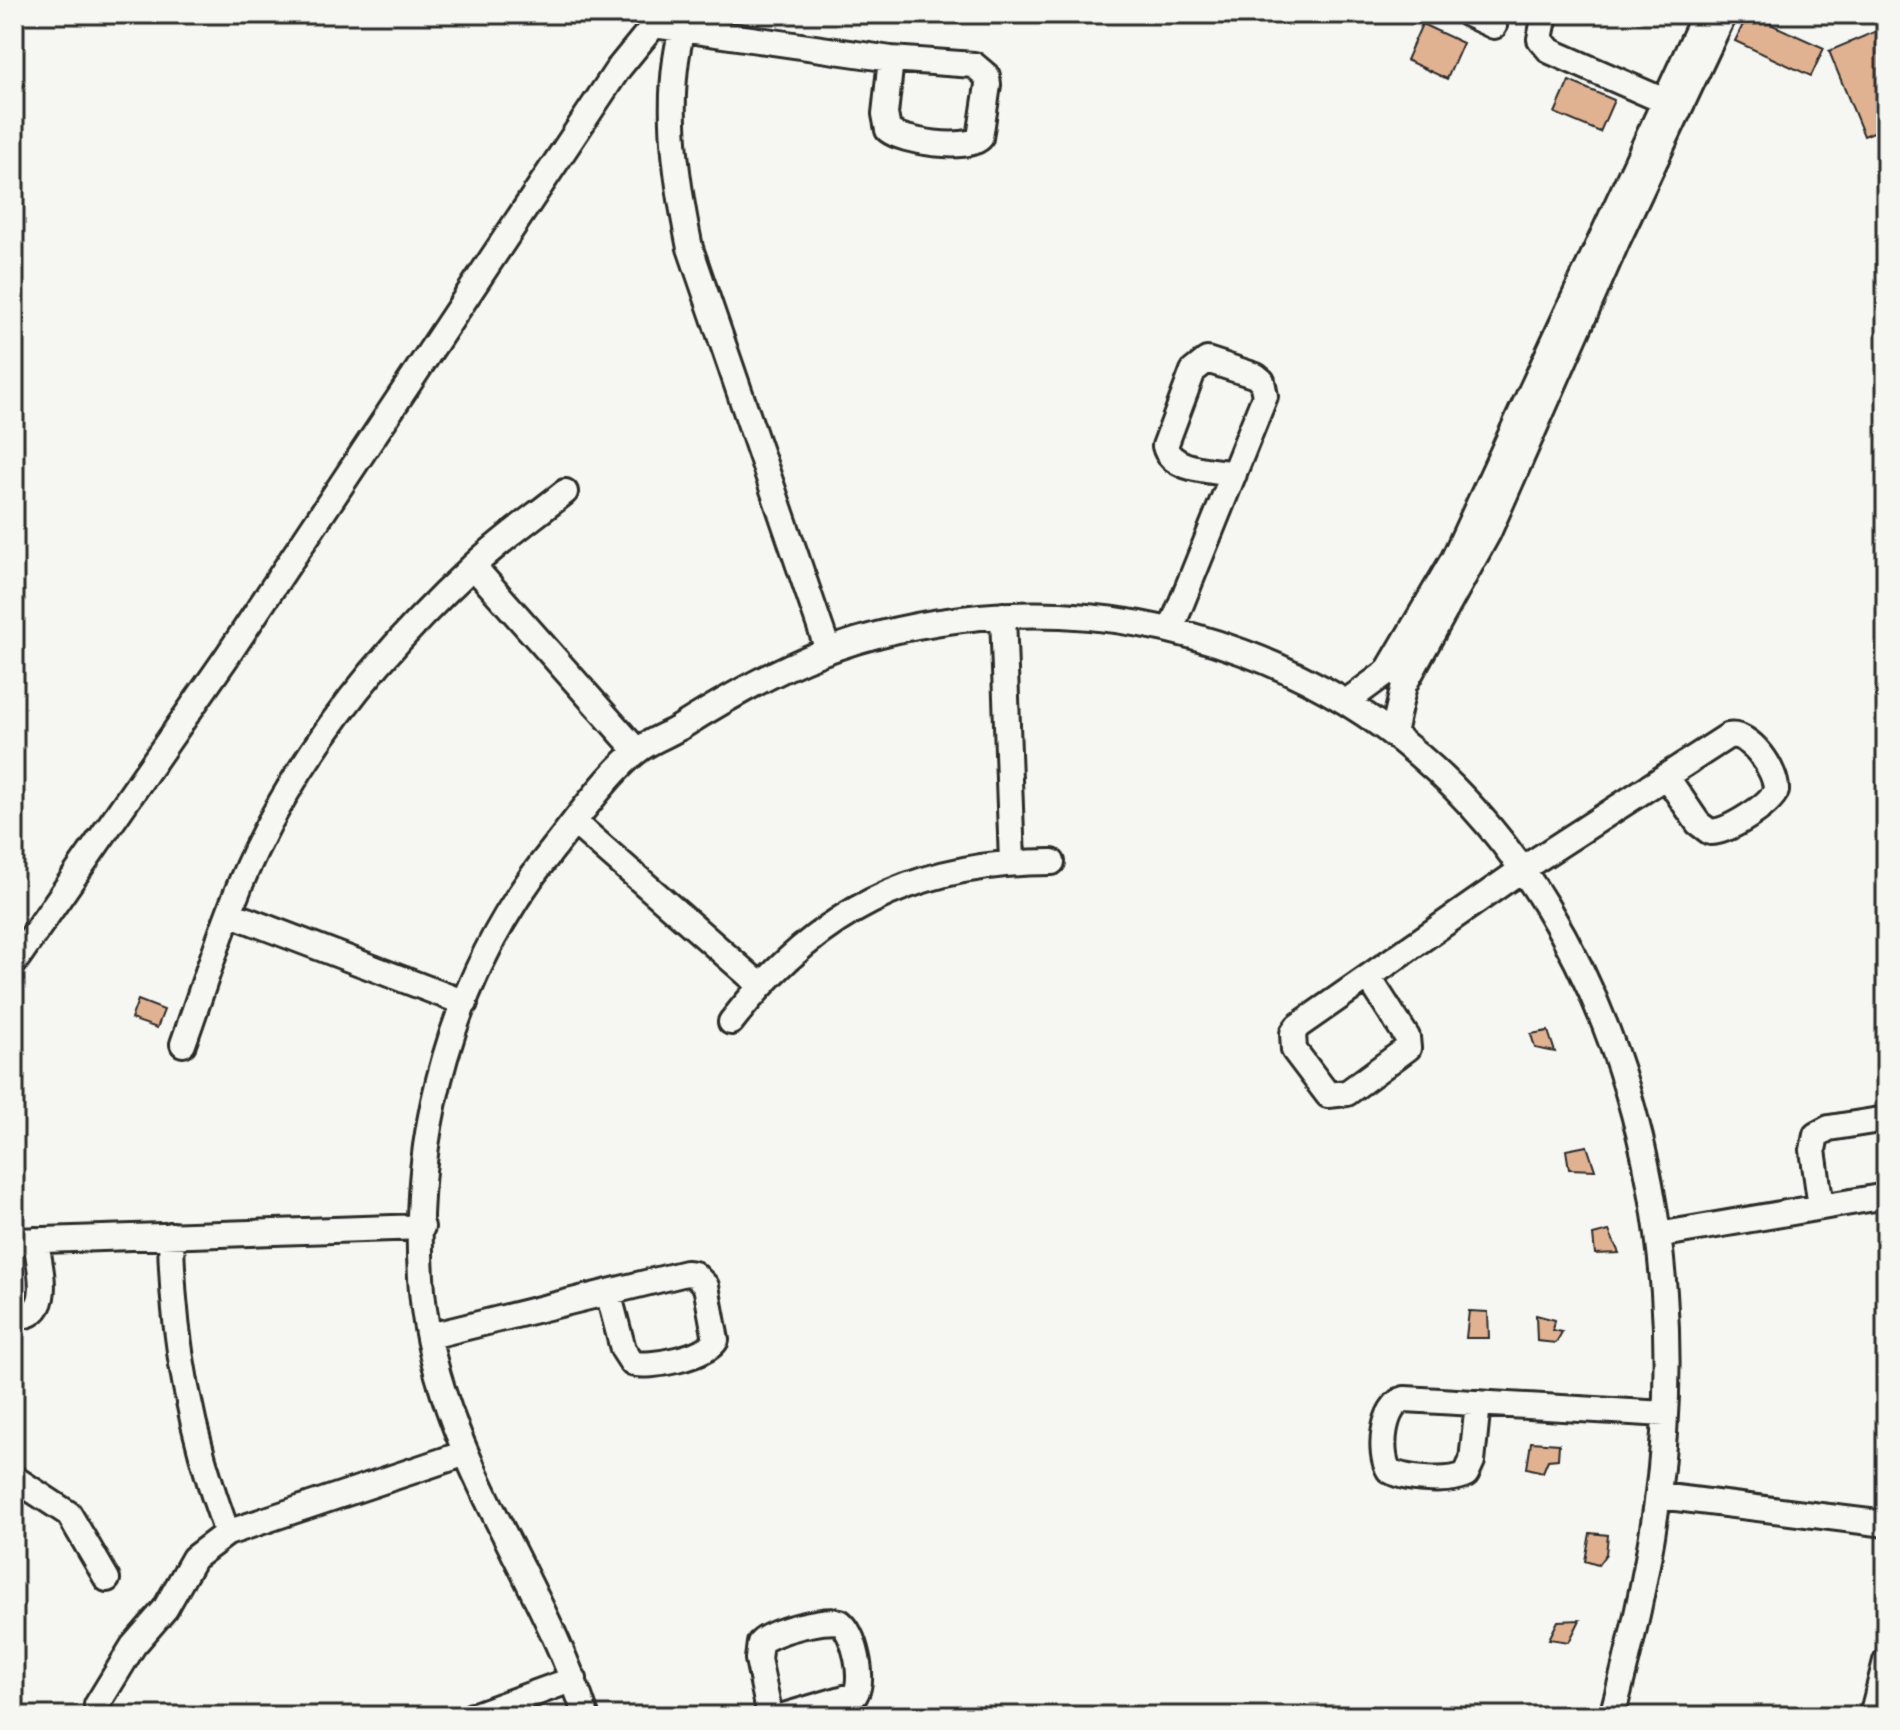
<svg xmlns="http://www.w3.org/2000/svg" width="1900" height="1730" font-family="Dekko,sans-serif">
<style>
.building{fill:#e0b291;stroke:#2b2b2b;stroke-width:2}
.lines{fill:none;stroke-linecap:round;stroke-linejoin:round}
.minor-casing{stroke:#2b2b2b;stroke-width:30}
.minor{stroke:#f6f6f2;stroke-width:24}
</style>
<rect width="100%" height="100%" fill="#f6f6f2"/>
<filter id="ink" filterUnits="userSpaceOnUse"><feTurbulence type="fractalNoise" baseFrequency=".0125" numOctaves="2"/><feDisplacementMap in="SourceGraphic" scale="16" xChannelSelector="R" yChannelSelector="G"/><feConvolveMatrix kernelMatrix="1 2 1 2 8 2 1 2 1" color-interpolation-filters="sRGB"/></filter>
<g filter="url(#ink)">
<!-- building -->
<path class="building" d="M1748,14L1824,48L1811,76L1735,41Z
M1422,24L1463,43L1447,79L1406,60Z
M1886,27V127L1864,136L1829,51Z
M1569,81L1614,100L1600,132L1555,113Z
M138,1000L164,1010L157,1028L131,1019Z
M1548,1031L1555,1052L1535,1048L1531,1034Z
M1587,1146L1595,1170L1569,1169L1566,1150Z
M1609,1231L1619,1253L1595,1254L1593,1235Z
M1469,1311L1488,1312L1489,1338H1466Z
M1536,1315L1555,1320L1553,1330L1562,1332L1556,1343L1537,1341Z
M1531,1442L1559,1444L1558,1459L1548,1460L1543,1472L1527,1468Z
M1590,1533L1608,1535L1606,1554L1598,1565L1585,1561Z
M1580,1620L1569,1642L1549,1639L1558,1621Z"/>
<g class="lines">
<defs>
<path id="minor" d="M1468,14L1494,26
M1545,14L1540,39L1550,51L1678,107
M686,16C662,89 675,175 690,248L827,647
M473,566L637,751
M1003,615L1012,862
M1171,629L1265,396L1262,381L1256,376L1207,360L1193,371L1165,446C1171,471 1213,470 1234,474
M1346,702L1387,672L1454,558L1705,14
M1393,733L1404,685L1488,533L1618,239L1724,14
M574,822L760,985
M231,914L465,1003
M14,963L226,658L618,69L654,25L891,59L974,65L987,76L988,85L980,138C966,151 903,142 888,130L885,114L891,59
M1369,978L1407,1037L1408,1048L1347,1093L1328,1095L1294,1050L1293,1033L1298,1026L1524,868L1728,736C1750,731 1777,771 1776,791C1767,807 1728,832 1710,832L1698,823L1666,776
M731,1022C815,913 914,862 1052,862
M183,1044C206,980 226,912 255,851C307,744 384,649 471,568C500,540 534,517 565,492
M1821,1207L1813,1150L1816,1135L1829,1128L1886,1119
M171,1235C172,1340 191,1435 227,1533
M1658,1235L1886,1196
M14,1241L422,1227
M14,1316C56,1319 39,1267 36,1240
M430,1336L686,1273L694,1274L706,1286L716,1340C708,1356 649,1369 632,1363L623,1349L608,1292
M1478,1403L1472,1461L1466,1474C1450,1483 1404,1480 1389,1470C1378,1453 1383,1404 1405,1399L1665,1414
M14,1478L69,1514L107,1579
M1660,1496L1886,1524
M97,1705L133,1646L165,1609L194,1558L227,1533L463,1454
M472,1716L574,1679
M586,1716C538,1569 436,1449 422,1291C409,1134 453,972 553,849C575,821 612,769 640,749C652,740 667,735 679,728C782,663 857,629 980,617C1069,609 1158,621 1242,652C1512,751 1644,1019 1664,1293C1675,1437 1650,1577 1612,1716
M770,1716L758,1659L760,1643C771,1631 825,1618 840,1622C855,1634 865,1679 855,1695L784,1716
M1872,1716L1886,1661"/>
</defs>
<!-- minor casing -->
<use href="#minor" class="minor-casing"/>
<!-- minor -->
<use href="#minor" class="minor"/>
</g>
</g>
<!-- margin -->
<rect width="1900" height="1730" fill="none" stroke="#f6f6f2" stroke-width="48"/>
<rect x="24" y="24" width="1852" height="1682" fill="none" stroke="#2b2b2b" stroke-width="3" filter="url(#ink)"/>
</svg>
